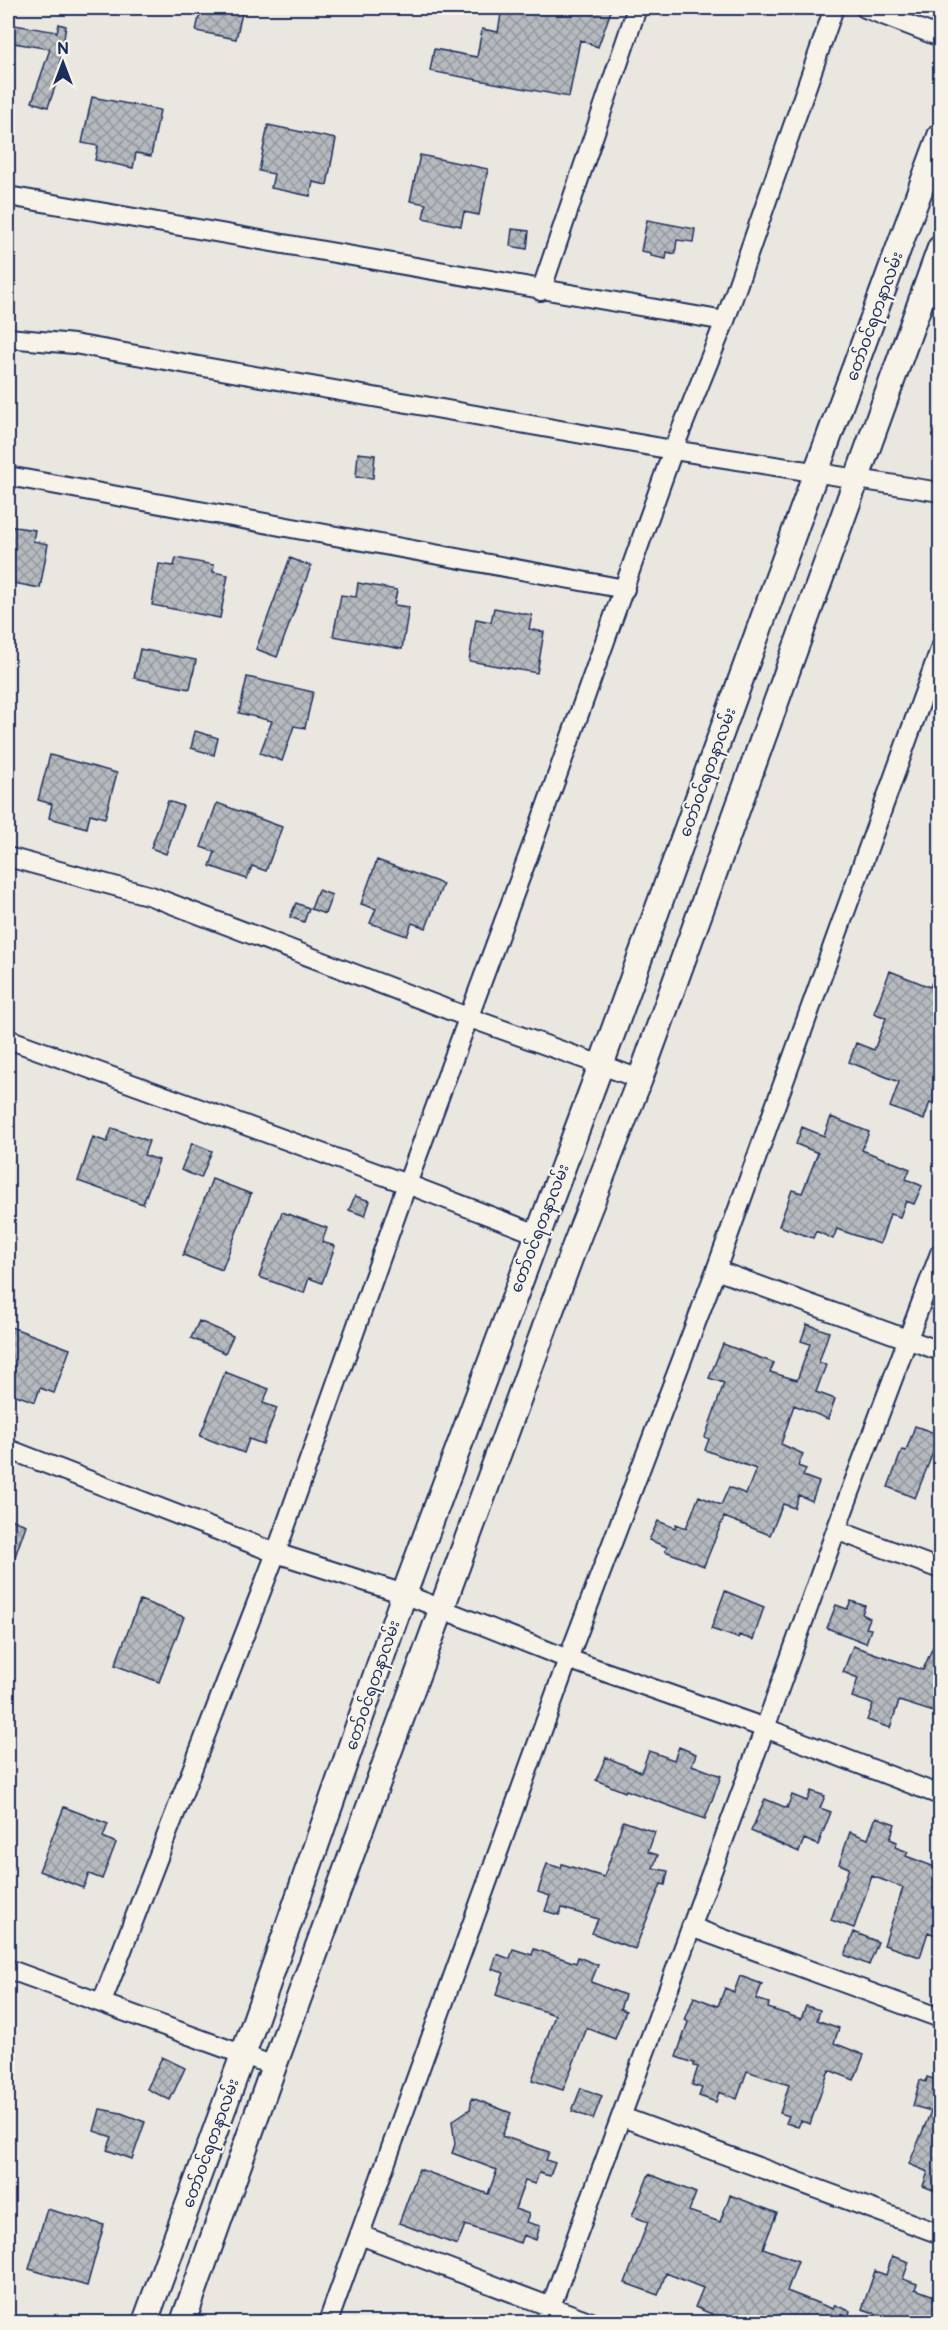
<svg xmlns="http://www.w3.org/2000/svg" width="948" height="2330" font-family="'Balsamiq Sans','Noto Sans Myanmar',sans-serif">
<style>
.building{fill:url(#building-cross-hatch);stroke:#1b2f5e;stroke-width:1.5}
.lines{fill:none;stroke-linecap:round;stroke-linejoin:round}
.minor-casing{stroke:#1b2f5e;stroke-width:22}
.major-casing{stroke:#1b2f5e;stroke-width:28}
.minor{stroke:#f7f3e8;stroke-width:18}
.major{stroke:#f7f3e8;stroke-width:24}
.labels{text-anchor:middle;stroke-width:4.5;stroke-linejoin:round;paint-order:stroke}
.street-label{font-size:16px;fill:#1b2f5e;stroke:#f7f3e8}
</style>
<defs>
<pattern id="building-cross-hatch" width="8" height="8" patternUnits="userSpaceOnUse" patternTransform="scale(1.5)"><rect width="8" height="8" fill="#b6babf"/><path d="M0 0l8 8M0 8l8-8" fill="none" stroke="#93989e"/></pattern>
</defs>
<rect width="100%" height="100%" fill="#eae7e0"/>
<filter id="ink" filterUnits="userSpaceOnUse"><feTurbulence type="fractalNoise" baseFrequency=".0167" numOctaves="2"/><feDisplacementMap in="SourceGraphic" scale="12" xChannelSelector="R" yChannelSelector="G"/><feConvolveMatrix kernelMatrix="1 2 1 2 8 2 1 2 1" color-interpolation-filters="sRGB"/></filter>
<g filter="url(#ink)">
<!-- building -->
<path class="building" d="M201,8H215L242,13L236,39L196,31Z
M502,8H612L598,47L580,40L569,97L430,71L434,49L477,57L482,29L498,32Z
M8,24L57,32L59,24L66,26L60,63L63,64L48,107L32,102L50,49L8,42Z
M92,97L160,110L151,156L136,153L133,168L95,160L98,146L82,143Z
M268,125L336,139L327,185L313,182L310,196L271,188L274,174L259,171Z
M420,155L488,169L479,215L464,212L461,226L423,218L426,204L410,201Z
M647,220L695,229L693,242L677,240L675,254L667,252L666,259L651,256V253L641,251Z
M512,229L529,231L527,249L510,246Z
M358,453L375,455L373,478L356,477Z
M8,526L35,530L33,541L48,544L40,588L8,582Z
M176,558L214,565L213,572L228,575L220,618L152,605L159,564L174,566Z
M290,558L311,566L277,657L256,649Z
M358,583L397,590L394,605L409,607L402,649L333,636L341,595L356,597Z
M494,608L532,615L529,629L544,632L537,673L469,661L476,619L491,622Z
M140,649L196,660L190,689L134,678Z
M247,677L313,692L305,728L294,726L282,761L260,753L272,721L239,713Z
M195,731L218,738L214,755L191,748Z
M50,755L117,773L105,818L90,814L87,828L49,818L52,804L38,800Z
M168,801L183,806L166,854L151,848Z
M217,803L282,827L266,871L252,866L247,879L210,866L215,852L201,847Z
M377,860L443,884L426,928L412,923L407,936L370,923L376,909L361,904Z
M318,890L332,895L325,914L311,909Z
M296,903L309,908L304,922L290,917Z
M940,963V1106L930,1102L924,1120L890,1107L899,1082L849,1062L856,1043L874,1050L886,1018L874,1013L890,971L930,987Z
M831,1117L869,1132L862,1150L910,1169L906,1179L922,1186L914,1204L906,1201L900,1217L890,1214L880,1244L837,1229L833,1239L816,1231L813,1238L779,1226L792,1190L802,1193L818,1153L796,1144L802,1127L824,1136Z
M112,1128L149,1141L144,1155L159,1160L143,1204L78,1181L93,1137L107,1142Z
M192,1143L212,1151L201,1178L181,1170Z
M212,1179L251,1194L222,1270L183,1255Z
M355,1196L370,1201L365,1216L349,1210Z
M282,1212L327,1228L322,1242L335,1246L322,1283L309,1278L304,1293L259,1277Z
M199,1321L233,1336L225,1353L191,1338Z
M807,1324L829,1332L819,1362L826,1365L816,1392L835,1399L828,1419L794,1405L781,1444L803,1454L798,1466L806,1469L803,1476L819,1482L812,1501L799,1495L794,1508L783,1504L770,1535L724,1517L704,1566L665,1551L667,1547L649,1540L658,1521L675,1528L676,1524L686,1528L699,1496L721,1505L729,1487L746,1494L756,1469L705,1450L709,1439L705,1437L724,1383L709,1378L723,1344L774,1363L770,1372L797,1380L810,1344L801,1341Z
M8,1326L70,1349L54,1393L40,1388L35,1402L8,1392Z
M225,1372L269,1389L263,1403L277,1408L263,1444L249,1439L244,1453L200,1436Z
M915,1426L940,1435L915,1498L888,1487L902,1450L906,1451Z
M8,1518L26,1525L10,1571H8Z
M725,1591L764,1607L753,1640L739,1635L738,1638L711,1629Z
M140,1600L184,1617L159,1682L115,1665Z
M851,1601L865,1606L862,1614L870,1618L866,1628L871,1629L866,1643L827,1628L836,1605L847,1609Z
M940,1630V1714L899,1701L890,1728L867,1720L873,1704L852,1697L858,1678L843,1672L853,1646L923,1670Z
M679,1747L696,1754L692,1765L721,1776L705,1819L626,1790L625,1792L596,1780L606,1757L641,1772L649,1751L674,1760Z
M811,1791L825,1796L820,1808L831,1812L818,1845L804,1839L799,1852L751,1831L765,1799L787,1808L792,1795L807,1801Z
M64,1807L108,1824L103,1837L116,1843L102,1879L89,1874L83,1888L39,1871Z
M876,1817L895,1824L890,1839L897,1842L895,1847L908,1852L906,1856L940,1869V1937L928,1932L920,1957L884,1945L903,1888L899,1886L872,1876L854,1928L831,1920L849,1868L839,1864L850,1832L868,1839Z
M623,1821L655,1832L648,1852L658,1855L653,1868L668,1871L665,1885L661,1884L635,1949L592,1933L598,1919L562,1908L559,1915L545,1911L550,1896L538,1892L547,1864L561,1868L562,1864L604,1877Z
M854,1932L878,1942L869,1965L845,1955Z
M513,1949L532,1955L534,1949L576,1963L578,1957L598,1965L591,1982L625,1995L620,2009L626,2011L615,2039L587,2028L563,2090L532,2080L555,2015L496,1995L504,1973L492,1969L497,1954L510,1959Z
M740,1976L762,1984L756,1999L769,2003L768,2008L801,2019L806,2006L820,2010L817,2020L839,2028L834,2043L864,2055L854,2080L829,2070L810,2124L801,2121L798,2127L786,2123L789,2116L780,2113L789,2085L747,2071L737,2099L719,2092L716,2102L699,2096L702,2088L692,2085L698,2067L694,2066V2063L676,2057L688,2022L685,2020L694,1997L718,2006L725,1988L734,1992Z
M162,2057L185,2068L170,2100L147,2089Z
M927,2077L940,2081V2193L923,2186L928,2172L909,2164L931,2111L913,2106L920,2080L926,2082Z
M581,2088L602,2096L593,2119L572,2111Z
M472,2098L511,2113L502,2136L549,2152L546,2160L555,2163L550,2176L539,2173L535,2184L525,2181L515,2209L529,2214L526,2222L540,2226L536,2240L523,2235L520,2243L465,2225L457,2245L399,2223L419,2169L488,2194L497,2170L452,2153L455,2144L452,2121L470,2109Z
M100,2109L121,2113L145,2122L132,2159L107,2150L112,2137L94,2131Z
M649,2174L696,2193L689,2211L720,2222L730,2195L777,2213L763,2248L798,2261L787,2291L833,2309L835,2305L850,2311L849,2315L865,2322H757L734,2314L731,2322L695,2307L703,2288L666,2273L658,2295L625,2283L648,2222L632,2216Z
M47,2209L104,2225L87,2286L29,2269Z
M892,2256L909,2262L903,2279L917,2284L915,2289L940,2298L939,2322H923L906,2317L903,2322L862,2309L875,2271L886,2275Z"/>
<g class="lines">
<defs>
<path id="minor" d="M865,8L940,37
M8,196L725,321
M541,291L637,8
M8,338L74,344L673,450L940,492
M8,476L625,589
M8,857L151,896L470,1018L640,1079
M8,1039L407,1184L537,1234
M716,1270L940,1351
M8,1449L276,1553L404,1594L568,1659L765,1728L940,1795
M836,1530L940,1569
M691,1927L940,2018
M8,1969L274,2066
M102,2002L276,1553L407,1184L537,832L673,450L725,321L834,8
M622,2117L940,2234
M360,2235L591,2322
M328,2322L568,1659L716,1270L940,649
M545,2322L765,1728L836,1530L940,1253"/>
<path id="major" d="M145,2322L243,2055L404,1594L601,1065L816,472L940,136
M183,2322L274,2066L575,1245L640,1079L940,248"/>
</defs>
<!-- minor casing -->
<use href="#minor" class="minor-casing"/>
<!-- major casing -->
<use href="#major" class="major-casing"/>
<!-- minor -->
<use href="#minor" class="minor"/>
<!-- major -->
<use href="#major" class="major"/>
</g>
</g>
<g class="labels">
<!-- street labels -->
<g class="street-label">
<text transform="translate(874 316) rotate(-70)" y="6">တော်ဝင်ရတနာလမ်း</text>
<text transform="translate(707 772) rotate(-70)" y="6">တော်ဝင်ရတနာလမ်း</text>
<text transform="translate(539 1228) rotate(-69)" y="6">တော်ဝင်ရတနာလမ်း</text>
<text transform="translate(372 1685) rotate(-71)" y="6">တော်ဝင်ရတနာလမ်း</text>
<text transform="translate(210 2143) rotate(-70)" y="6">တော်ဝင်ရတနာလမ်း</text>
</g>
</g>
<!-- margin -->
<rect width="948" height="2330" fill="none" stroke="#f7f3e8" stroke-width="30"/>
<rect x="15" y="15" width="918" height="2300" fill="none" stroke="#1b2f5e" stroke-width="2" filter="url(#ink)"/>
<!-- north arrow -->
<g transform="translate(63 63)" stroke="#f7f3e8" stroke-width="4.5" paint-order="stroke">
<path d="M0-4.5L10 22L0 15L-10 22Z" fill="#1b2f5e"/>
<text y="-9" font-size="16" font-weight="bold" text-anchor="middle" fill="#1b2f5e">N</text>
</g>
</svg>
